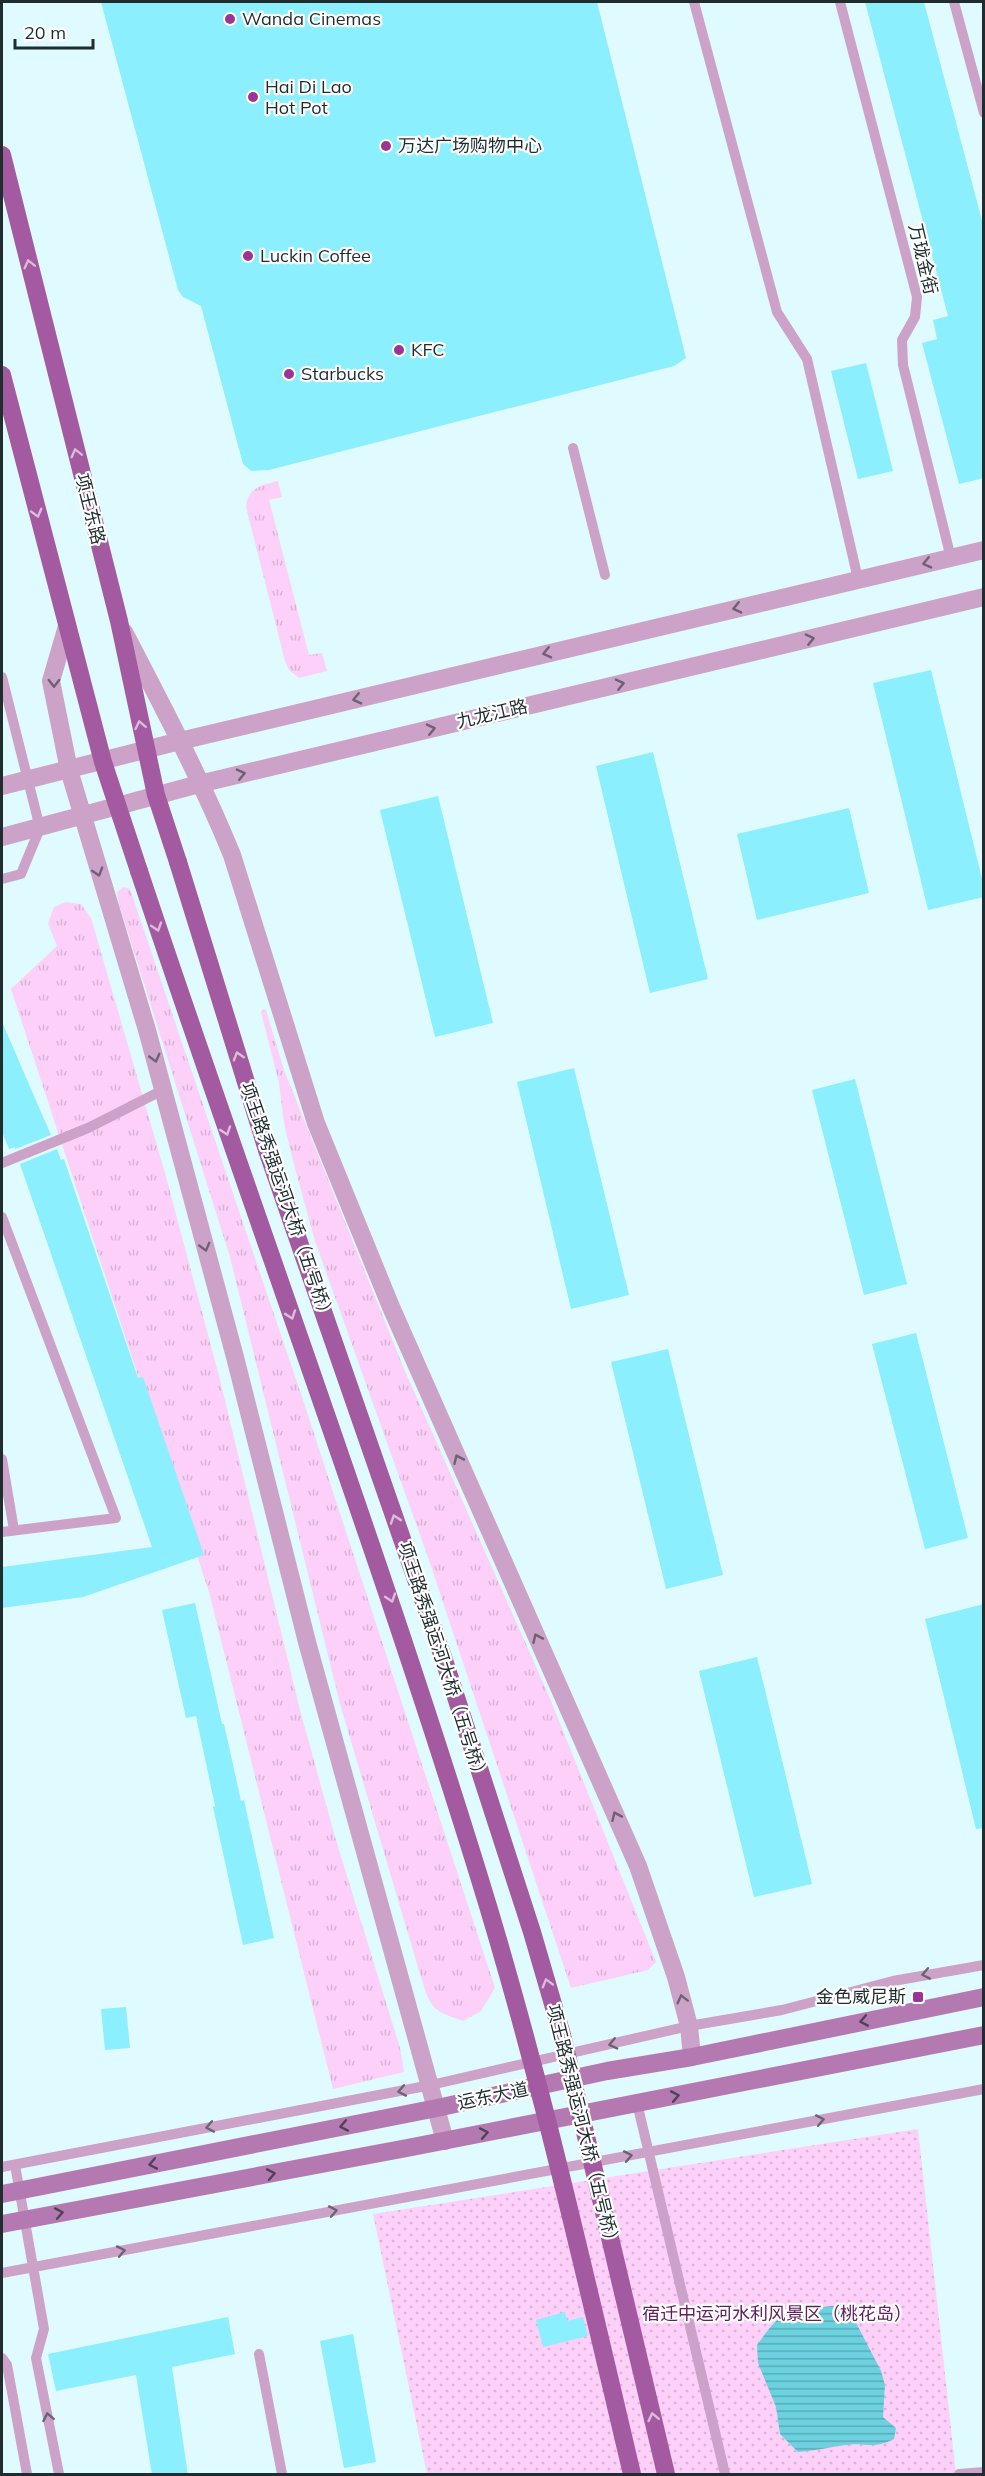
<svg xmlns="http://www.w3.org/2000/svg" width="985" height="2476" font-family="Mulish,'Noto Sans SC',sans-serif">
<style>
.grass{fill:url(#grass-tufts)}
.park{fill:url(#park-dots)}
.water{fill:url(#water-rules)}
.building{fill:#8beffd}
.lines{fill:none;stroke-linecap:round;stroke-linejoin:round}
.service{stroke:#cca2c8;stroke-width:10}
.tertiary{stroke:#cca2c8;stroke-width:18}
.secondary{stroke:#b579b1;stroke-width:18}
.primary{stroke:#a45aa0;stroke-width:18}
.primary-bridge{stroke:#a45aa0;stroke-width:18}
.oneway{stroke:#dbbdd9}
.oneway2{stroke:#6d6274}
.oneway3{stroke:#4c4456}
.poi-dot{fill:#9b3498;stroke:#fff;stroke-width:2}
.labels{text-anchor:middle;stroke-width:4.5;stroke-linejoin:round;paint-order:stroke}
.poi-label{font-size:18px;fill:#1f2d2f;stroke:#fff;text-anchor:start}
.street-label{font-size:18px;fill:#1f2d2f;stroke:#fff}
.park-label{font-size:18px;fill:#62205f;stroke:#fff}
</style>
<defs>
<pattern id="grass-tufts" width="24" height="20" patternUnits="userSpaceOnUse" patternTransform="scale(1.5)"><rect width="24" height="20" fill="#fcd0f8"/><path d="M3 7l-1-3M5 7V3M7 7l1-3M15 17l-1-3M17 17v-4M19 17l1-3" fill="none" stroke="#d8b3d5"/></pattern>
<pattern id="park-dots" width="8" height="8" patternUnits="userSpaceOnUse" patternTransform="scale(1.5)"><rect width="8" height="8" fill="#fcd0f8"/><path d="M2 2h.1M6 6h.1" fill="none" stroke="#d8b3d5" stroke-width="1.8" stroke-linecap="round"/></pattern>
<pattern id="water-rules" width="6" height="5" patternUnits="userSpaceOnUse" patternTransform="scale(1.5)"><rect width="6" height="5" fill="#6dd2df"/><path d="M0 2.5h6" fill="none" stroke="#59abb5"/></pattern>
</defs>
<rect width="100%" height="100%" fill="#dffbff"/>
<!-- grass -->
<path class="grass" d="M278,481L282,497L269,500L309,655L322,653L327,671L299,678L289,670L285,661L246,507C248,488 261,485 278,481Z
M124,887L130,889L303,1400L495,1988L481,2011L463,2021C429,2009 431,2008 420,1974L340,1704L230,1257L119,904L117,892Z
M66,902L81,904L91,918L165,1173L220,1380L300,1710L335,1837L400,2048L404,2072L333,2089L209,1592L11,989L57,946L48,923L54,907Z
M263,1009L266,1010L284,1070L404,1369L549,1696L656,1962L648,1970L571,1988L430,1563L315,1241L293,1161L284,1123L279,1083L261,1012Z"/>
<!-- park -->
<path class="park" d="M918,2129L956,2474H427L373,2214Z"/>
<!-- water -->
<path class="water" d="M835,2306L851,2313L881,2371L885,2385L883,2417L896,2428L894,2439C872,2450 867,2442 846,2445C830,2447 814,2451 798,2452L780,2434L776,2407L758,2363L757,2345C764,2336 773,2321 783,2316C793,2312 824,2306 835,2306Z"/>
<!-- building -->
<path class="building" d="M101,2H597L686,358L674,366L269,470L251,471L243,464L201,306L183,297L178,290Z
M865,2H924L984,228V478L959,484L922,343L937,339L933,320L948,316Z
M866,363L893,471L858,479L831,371Z
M931,670L984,887V897L928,910L873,683Z
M653,752L708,979L650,993L596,766Z
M438,796L493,1023L435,1037L380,810Z
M849,808L869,893L757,920L737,834Z
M2,1022L51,1135L15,1149V1147L9,1149L2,1132Z
M574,1068L629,1295L571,1309L517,1082Z
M855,1079L907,1284L864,1295L812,1090Z
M57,1149L61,1160L64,1159L138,1378L143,1377L204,1555L83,1597L2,1608V1567L152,1547L20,1164Z
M916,1333L968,1538L925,1549L872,1344Z
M668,1349L723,1575L666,1589L611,1362Z
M195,1603L222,1724H224L241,1801L244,1800L274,1938L243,1945L213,1807L215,1806L196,1716L186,1718L162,1610Z
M984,1604V1828L976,1829L925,1619Z
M757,1657L812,1884L754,1897L699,1671Z
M126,2007L130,2048L105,2050L101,2009Z
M565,2312L567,2321L583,2317L588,2336L543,2347L536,2320Z
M228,2317L235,2354L172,2367L188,2475H152L136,2375L56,2391L48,2354Z
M353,2334L376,2462L344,2468L320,2341Z"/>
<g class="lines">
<!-- service -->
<path class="service" d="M694,2L777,312L807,359L858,579
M840,2L917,297L915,317L902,340L903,365L951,558
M954,2L984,113
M573,448L605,575
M2,677L40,828L21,874L2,879
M2,1163L88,1128L163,1090
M2,1217L116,1518L2,1532
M2,1459L14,1530
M637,2103L725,2474
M15,2165L44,2329L36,2358L59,2474
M2,2167L431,2085L689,2026L782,2010L893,1981L984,1965
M2,2273L984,2089
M259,2354L282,2474
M2,2358L7,2365L27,2474
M959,2474L984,2472"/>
<!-- tertiary -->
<path class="tertiary" d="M67,626L51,681L69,770L147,1030L235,1357L307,1642L445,2141
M124,632C162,705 201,779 232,855L316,1123L391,1307L638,1866L676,1977L689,2026L692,2057
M2,786L180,741L984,550
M2,837L199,784L984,597"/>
<!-- secondary -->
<path class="secondary" d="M2,2194L437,2108L607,2071L692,2057L984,1997
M2,2224L407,2148L984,2035"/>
<!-- primary -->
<path class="primary" d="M2,155L119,621L156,795L178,862
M2,375L103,762L139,871"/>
<!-- primary-bridge -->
<path class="primary-bridge" d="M178,862L267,1150L443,1657L532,1932L562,2035L666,2474
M139,871C250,1205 373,1534 477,1870C539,2069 584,2272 632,2474"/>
</g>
<!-- one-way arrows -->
<defs><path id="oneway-chevron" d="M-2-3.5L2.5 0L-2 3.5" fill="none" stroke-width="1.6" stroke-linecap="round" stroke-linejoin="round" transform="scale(1.5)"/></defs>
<g class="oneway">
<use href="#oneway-chevron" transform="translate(29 264) rotate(-104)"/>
<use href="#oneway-chevron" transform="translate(76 453) rotate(-104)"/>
<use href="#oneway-chevron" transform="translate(37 513) rotate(75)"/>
<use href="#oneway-chevron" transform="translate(140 725) rotate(-102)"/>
<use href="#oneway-chevron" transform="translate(157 927) rotate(72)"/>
<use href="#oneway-chevron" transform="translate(238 1056) rotate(-107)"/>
<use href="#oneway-chevron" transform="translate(226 1131) rotate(71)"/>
<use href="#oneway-chevron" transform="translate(291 1315) rotate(71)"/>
<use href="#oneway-chevron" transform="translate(395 1519) rotate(-109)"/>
<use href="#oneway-chevron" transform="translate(391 1598) rotate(72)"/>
<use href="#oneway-chevron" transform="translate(547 1983) rotate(-106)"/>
<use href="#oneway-chevron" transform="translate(653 2417) rotate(-103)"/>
</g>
<g class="oneway2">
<use href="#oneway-chevron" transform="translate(927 563) rotate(167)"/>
<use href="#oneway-chevron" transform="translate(737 608) rotate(167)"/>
<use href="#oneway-chevron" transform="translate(810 639) rotate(-13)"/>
<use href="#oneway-chevron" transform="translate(547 653) rotate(167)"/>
<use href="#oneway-chevron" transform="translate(54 683) rotate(90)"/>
<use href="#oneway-chevron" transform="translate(620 684) rotate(-13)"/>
<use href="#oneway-chevron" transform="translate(357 699) rotate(167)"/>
<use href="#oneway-chevron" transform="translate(431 729) rotate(-13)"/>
<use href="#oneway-chevron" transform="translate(241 774) rotate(-13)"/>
<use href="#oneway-chevron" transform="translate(98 872) rotate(73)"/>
<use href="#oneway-chevron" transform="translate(155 1058) rotate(75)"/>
<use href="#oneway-chevron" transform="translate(205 1247) rotate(75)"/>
<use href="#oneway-chevron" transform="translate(458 1459) rotate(-114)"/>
<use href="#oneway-chevron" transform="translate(537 1638) rotate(-114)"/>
<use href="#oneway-chevron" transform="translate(616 1816) rotate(-114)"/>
<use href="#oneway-chevron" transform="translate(926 1974) rotate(169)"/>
<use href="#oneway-chevron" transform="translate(682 1999) rotate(-104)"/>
<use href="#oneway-chevron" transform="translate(613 2044) rotate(167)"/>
<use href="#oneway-chevron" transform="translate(402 2091) rotate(169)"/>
<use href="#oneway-chevron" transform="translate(820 2120) rotate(-11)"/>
<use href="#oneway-chevron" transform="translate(210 2127) rotate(169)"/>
<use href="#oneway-chevron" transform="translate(628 2156) rotate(-11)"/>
<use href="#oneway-chevron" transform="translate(333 2211) rotate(-11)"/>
<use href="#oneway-chevron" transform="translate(121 2251) rotate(-11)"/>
<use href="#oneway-chevron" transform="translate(48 2417) rotate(-101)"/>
</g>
<g class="oneway3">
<use href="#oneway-chevron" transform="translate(864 2021) rotate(169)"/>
<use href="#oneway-chevron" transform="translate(675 2096) rotate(-11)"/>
<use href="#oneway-chevron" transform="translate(344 2126) rotate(169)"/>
<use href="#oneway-chevron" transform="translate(484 2133) rotate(-11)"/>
<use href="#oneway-chevron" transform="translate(153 2164) rotate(169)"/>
<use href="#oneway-chevron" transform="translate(271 2174) rotate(-11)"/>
<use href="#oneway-chevron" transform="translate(59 2213) rotate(-11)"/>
</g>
<!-- markers -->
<g class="poi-dot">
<circle cx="230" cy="19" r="6"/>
<circle cx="253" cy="97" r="6"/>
<circle cx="386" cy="146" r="6"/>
<circle cx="248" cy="256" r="6"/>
<circle cx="399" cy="350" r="6"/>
<circle cx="289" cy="374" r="6"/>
<rect x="912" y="1991" width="12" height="12" rx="3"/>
</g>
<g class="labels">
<!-- poi labels -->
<g class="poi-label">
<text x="242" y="25">Wanda Cinemas</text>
<text x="265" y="93">Hai Di Lao<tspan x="265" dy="21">Hot Pot</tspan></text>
<text x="398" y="152">万达广场购物中心</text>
<text x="260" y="262">Luckin Coffee</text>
<text x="411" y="356">KFC</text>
<text x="301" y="380">Starbucks</text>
<text x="906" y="2003" text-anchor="end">金色威尼斯</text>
</g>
<!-- street labels -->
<g class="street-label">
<text transform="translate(923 259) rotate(77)" y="6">万珑金街</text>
<text transform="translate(90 509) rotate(76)" y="6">项王东路</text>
<text transform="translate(492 714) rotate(-13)" y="6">九龙江路</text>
<text transform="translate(287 1202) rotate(71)" y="6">项王路秀强运河大桥（五号桥）</text>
<text transform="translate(443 1662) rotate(72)" y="6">项王路秀强运河大桥（五号桥）</text>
<text transform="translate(493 2096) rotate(-12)" y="6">运东大道</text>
<text transform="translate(583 2127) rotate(76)" y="6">项王路秀强运河大桥（五号桥）</text>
</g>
<!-- park labels -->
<g class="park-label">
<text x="777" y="2320">宿迁中运河水利风景区（桃花岛）</text>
</g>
</g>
<!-- border -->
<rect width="985" height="2476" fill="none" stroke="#1f2d2f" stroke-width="6"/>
<!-- scale -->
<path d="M15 39v9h78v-9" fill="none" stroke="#1f2d2f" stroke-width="3"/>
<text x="24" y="39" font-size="18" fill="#1f2d2f" stroke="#ffffff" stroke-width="4.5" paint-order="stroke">20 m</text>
</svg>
